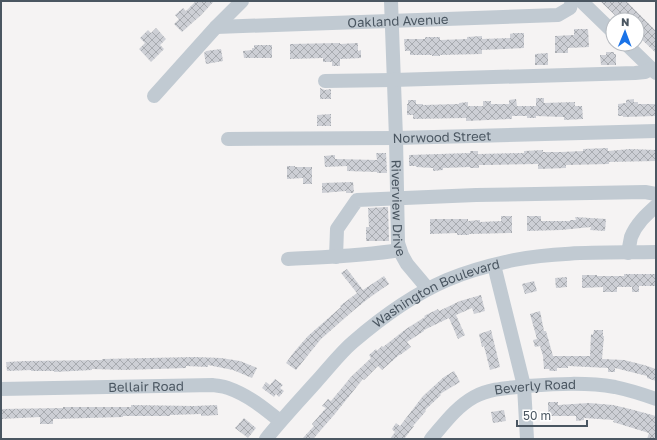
<svg xmlns="http://www.w3.org/2000/svg" width="657" height="440" font-family="'Golos Text',sans-serif">
<style>
.building{fill:url(#building-cross-hatch)}
.lines{fill:none;stroke-linecap:round;stroke-linejoin:round}
.minor{stroke:#c1cad2;stroke-width:14}
.labels{text-anchor:middle;stroke-width:3.5;stroke-linejoin:round;paint-order:stroke}
.street-label{font-size:13px;fill:#4a5661;stroke:#fff}
</style>
<defs>
<pattern id="building-cross-hatch" width="8" height="8" patternUnits="userSpaceOnUse"><rect width="8" height="8" fill="#cdcfd5"/><path d="M0 0l8 8M0 8l8-8" fill="none" stroke="#a8abb0"/></pattern>
</defs>
<rect width="100%" height="100%" fill="#f5f3f3"/>
<!-- building -->
<path class="building" d="M196,1H214L201,15L182,32L174,24L179,19L175,15L183,8L186,11Z
M600,1H626L656,31V53L637,35V20H620Z
M156,28L166,39L160,45L164,49L151,62L139,49L145,43L140,38L148,30L151,33Z
M574,29H588L589,47L568,48V53H555V36L574,35Z
M514,33H524V48L482,50V54L440,55V56H432V55H410V51H405L404,39H425V37H440V40L467,39V37L482,36V39L510,38V34Z
M340,43V44L358,43V51L361,50V58L340,59V66H332V62H323V58L290,59V44Z
M254,45H272V58H244L243,51L252,50V48H254Z
M221,49L223,61L206,64L204,53L206,51Z
M606,52H614V54H616V65H601L600,55H606Z
M548,53V65H535V54Z
M320,88L325,90L331,89V99H320Z
M536,98H544V103L575,102V106H582L583,119L564,120V117L536,116V118H527V116H512V119L466,121V118L413,119V115H407V104H408V100H416V104H423V105L459,104V103L468,102V106H483V101H491V104H509V100L516,99L517,106H536Z
M634,99V102H638V104H656V116L623,117V116H618V104L626,103V100Z
M331,114V126H317V115Z
M608,148V151L630,149L656,150V161L609,162V164L566,165V168L538,169V164L486,165H479V168H470V167L443,168V170L433,171V168L416,167V166H409V155L470,153V151H478V154L524,153V151L543,150V152H561L583,151V149Z
M376,153H386L387,173H377V172L347,171V166L325,167L324,156L335,155V159L377,160Z
M287,166H295V167H312V184H303V178L287,179Z
M353,182L354,192L352,193H346V191L322,193V183Z
M388,207L389,241H366V227H369L368,208Z
M501,216H512V233L469,234V235H457V233L430,234V219H468V221L480,220V222L501,221Z
M527,216H541V221H570V220H576L575,217L606,219L605,231L590,230L591,227L561,230L527,231Z
M347,269L363,290L384,276L389,284L369,298L354,310L321,339L296,370L286,363L294,352L308,336L341,307L340,306L357,293L341,273Z
M624,274H656V286H639V292H632V287H617V292H603V287L582,288V275H597V276H624Z
M567,277V287L556,288L555,278Z
M534,281L537,291L525,294L522,284Z
M481,295L485,311L474,314L472,308L456,315L465,335L458,339L449,318L424,330V331L407,342L411,347L400,355H399L382,370L378,366L364,380L363,379L334,415L313,439H302L314,426L312,424L326,408L322,406L328,399L331,401L351,377L371,358L369,355L376,349L377,351L382,346L383,347L406,329L425,317L424,316L438,309L439,311L460,301Z
M540,311L544,331H546L553,356H590L591,334L593,335L594,330H603V336H604L602,359L624,360L644,365L656,369V381L647,378V376L615,368V372H608V368L568,366V368H557V371H550L549,369H544L543,356L540,346L535,347L533,340L537,339L530,314Z
M491,330L500,367L490,370L484,346L482,347L479,334Z
M195,357L221,358L240,361L257,368L252,378L233,370L208,365V367L186,366V368L125,370L92,369V370L54,372V371H31V370L7,371L6,362L26,361L102,360V359Z
M454,371L460,382L440,394L441,395L425,410L426,411L413,426H414L404,439H390L395,432L392,429L396,423L400,426L423,396L444,377Z
M275,379L283,385L280,388L284,391L279,397L276,394L274,397L262,388L266,382L270,385Z
M548,402H558V405L589,403L613,405L630,409L656,416V435L654,439H647L649,433L613,422L614,420L584,418V420L576,421V416H548Z
M131,405L194,406L217,405L218,415L201,416V414L170,415V416H123V417L53,419V424H40V417L1,419V409L63,408V407H131Z
M504,410L506,421L493,423L491,412Z
M244,418L256,428L248,438L235,428Z"/>
<g class="lines">
<!-- minor -->
<g class="minor">
<path id="s1" d="M391,1L396,138L398,243L402,255L407,264L428,289"/>
<path d="M581,1L613,32"/>
<path id="s2" d="M216,27L558,15L570,8L572,1"/>
<path d="M626,44L656,73"/>
<path d="M325,81L393,80L635,73L645,72L651,69"/>
<path d="M154,96L216,27L242,1"/>
<path id="s3" d="M228,139L396,138L656,131"/>
<path d="M628,253C629,248 630,242 631,237C636,224 646,215 656,206"/>
<path d="M336,257L337,229L357,200L476,195L645,192L656,194"/>
<path d="M288,259C325,257 363,256 400,250"/>
<path d="M494,265L524,386L527,439"/>
<path id="s4" d="M1,389L213,385C218,386 223,386 228,388C248,395 264,408 280,421"/>
<path id="s5" d="M266,439C282,419 299,401 316,382C328,369 340,353 353,342C382,317 412,295 447,280C468,271 491,265 514,260C560,251 609,253 656,252"/>
<path id="s6" d="M431,439C444,424 456,407 474,397C491,388 509,388 527,386C556,384 586,382 615,387C629,390 642,394 656,399"/>
</g>
</g>
<g class="labels">
<!-- street labels -->
<g class="street-label">
<text dy="5" stroke="none"><textPath href="#s2" startOffset="182">Oakland Avenue</textPath></text>
<text dy="5" stroke="none"><textPath href="#s3" startOffset="214">Norwood Street</textPath></text>
<text dy="5" stroke="none"><textPath href="#s1" startOffset="207">Riverview Drive</textPath></text>
<text dy="5" stroke="none"><textPath href="#s5" startOffset="228">Washington Boulevard</textPath></text>
<text dy="5" stroke="none"><textPath href="#s4" startOffset="145">Bellair Road</textPath></text>
<text dy="5" stroke="none"><textPath href="#s6" startOffset="123">Beverly Road</textPath></text>
</g>
</g>
<!-- border -->
<rect width="657" height="440" fill="none" stroke="#4a5661" stroke-width="4"/>
<!-- north arrow -->
<g transform="translate(625 32) rotate(1)"><circle r="19" fill="#ffffff" stroke="#b7bbc0"/>
<path d="M0-3L7 15L0 10L-7 15Z" fill="#1a73e8"/>
<text y="-6" font-size="11" font-weight="bold" text-anchor="middle" fill="#4a5661">N</text>
</g>
<!-- scale -->
<path d="M517 420v6h70v-6" fill="none" stroke="#4a5661" stroke-width="2"/>
<text x="523" y="420" font-size="12" fill="#4a5661" stroke="#ffffff" stroke-width="3" paint-order="stroke">50 m</text>
</svg>
